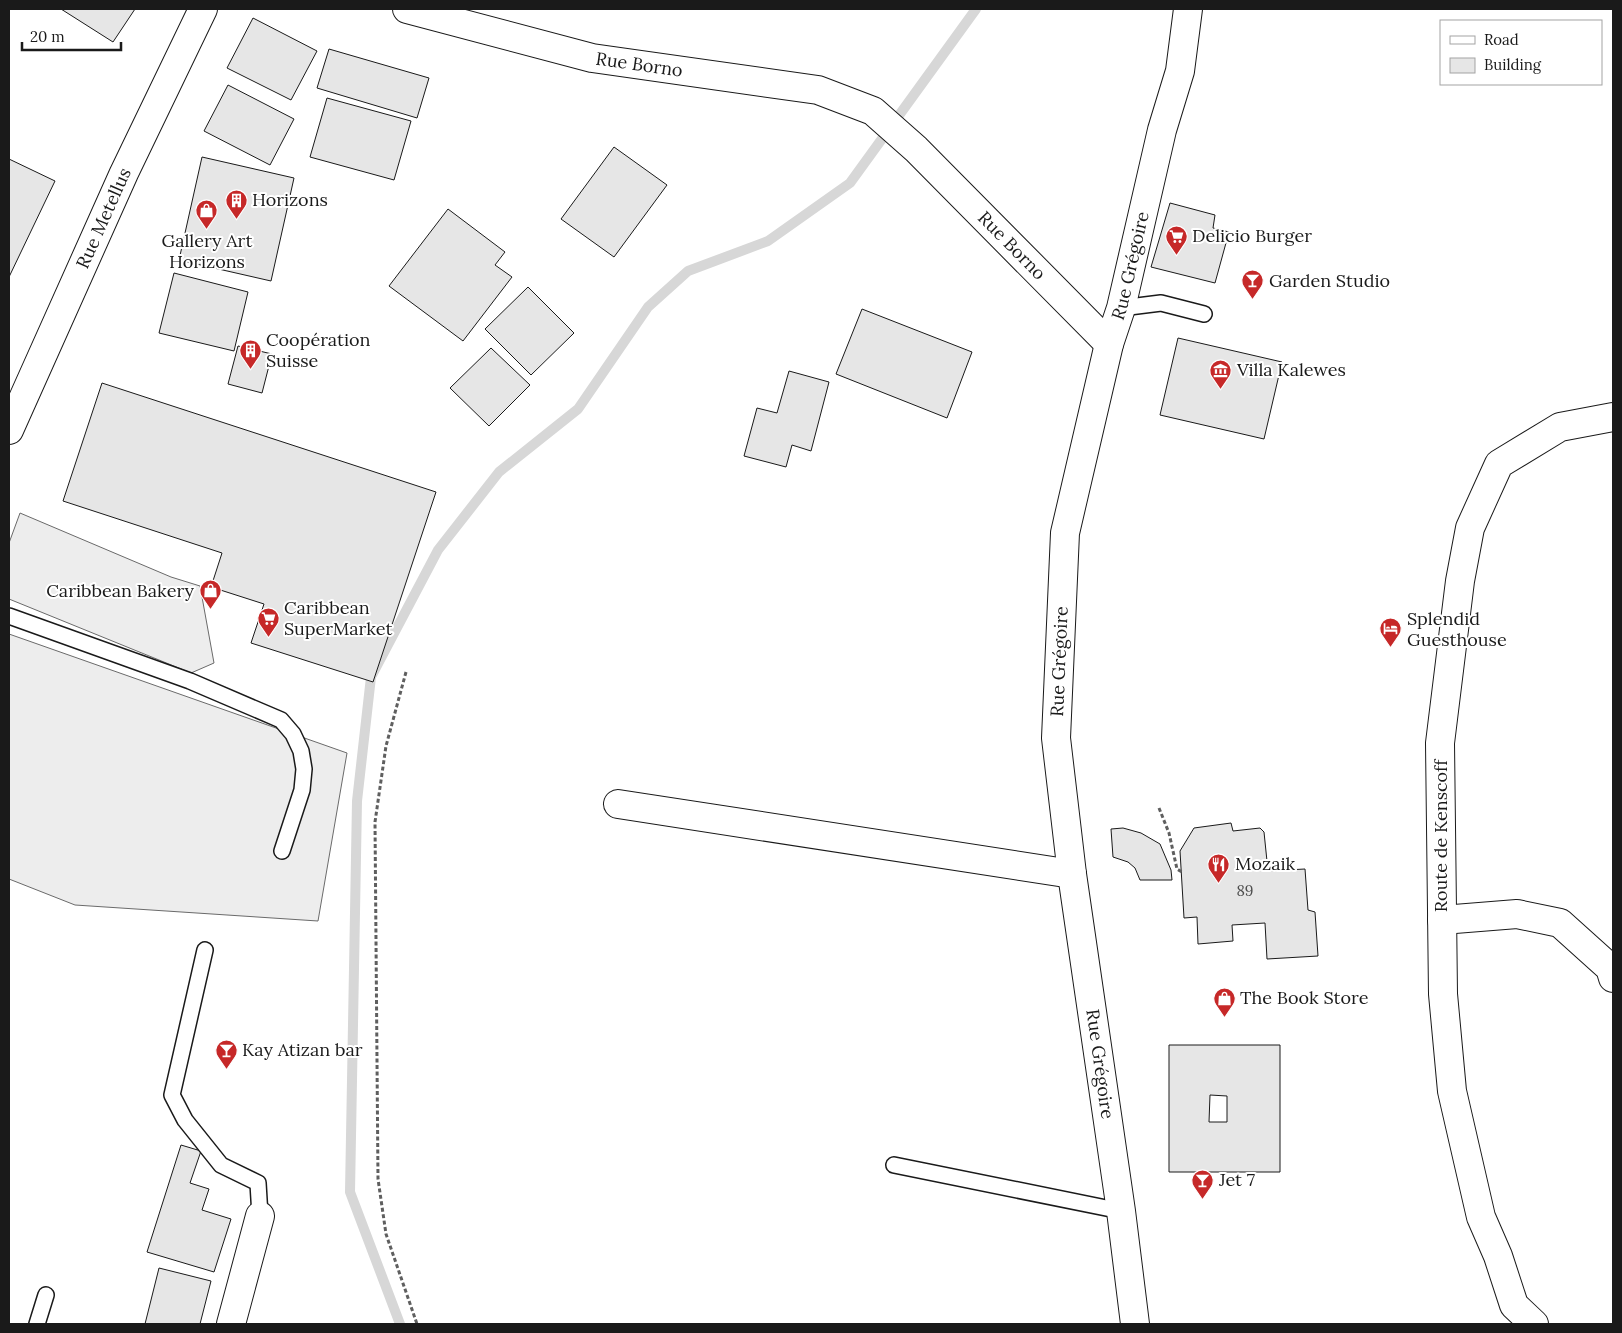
<svg xmlns="http://www.w3.org/2000/svg" width="1622" height="1333" font-family="Lora,serif">
<style>
.built{fill:#ededed;stroke:#6a6a6a}
.lines{fill:none;stroke-linecap:round;stroke-linejoin:round}
.stream{stroke:#d7d7d7;stroke-width:10}
.building{fill:#e6e6e6;stroke:#1a1a1a;fill-rule:evenodd}
.lane-casing{stroke:#1a1a1a;stroke-width:18}
.street-casing{stroke:#1a1a1a;stroke-width:30}
.secondary-casing{stroke:#1a1a1a;stroke-width:30}
.path{stroke:#5f5f5f;stroke-width:3;stroke-dasharray:4 2.5;stroke-linecap:butt}
.lane{stroke:#fff;stroke-width:15}
.street{stroke:#fff;stroke-width:28}
.secondary{stroke:#fff;stroke-width:28}
.labels{text-anchor:middle;stroke-width:4;stroke-linejoin:round;paint-order:stroke}
.number-label{font-size:15px;fill:#4d4d4d}
.street-label{font-size:18px;fill:#1a1a1a;stroke:#fff}
.poi-label{font-size:18px;fill:#1a1a1a;stroke:#fff;text-anchor:start}
</style>
<rect width="100%" height="100%" fill="#fff"/>
<!-- built -->
<path class="built" d="M20,513L171,577L200,586L214,663L191,673L9,599V543Z
M9,634L347,753L318,921L75,905L9,879Z"/>
<g class="lines">
<!-- stream -->
<path class="stream" d="M400,1324L350,1192L357,801L371,677L438,550L499,472L578,409L648,307L688,271L768,241L850,183L976,9"/>
</g>
<!-- building -->
<path class="building" d="M61,9H135L113,42Z
M253,18L317,51L291,100L227,68Z
M329,49L429,78L417,118L317,88Z
M228,85L294,119L270,165L204,131Z
M327,98L411,121L394,180L310,157Z
M614,147L667,185L614,257L561,219Z
M202,157L294,178L271,281L179,260Z
M9,159L55,181L9,277Z
M1170,203L1215,215L1213,228L1229,232L1215,283L1151,267Z
M448,209L505,252L495,265L512,277L463,341L389,286Z
M174,273L248,292L234,351L159,333Z
M528,287L574,333L531,375L485,329Z
M862,309L972,352L947,418L836,374Z
M1178,338L1282,362L1264,439L1160,415Z
M238,346L272,354L262,393L228,384Z
M491,348L530,385L489,426L450,388Z
M789,371L829,382L811,451L792,445L786,467L744,456L757,408L777,413Z
M102,383L436,492L373,682L251,643L264,604L211,587L222,553L63,501Z
M1231,823L1233,831L1260,828L1264,832L1268,871L1305,869L1308,910L1315,912L1318,956L1267,959L1265,923L1232,925L1233,941L1198,944L1197,917L1184,918L1180,851L1194,828Z
M1123,828L1141,833L1160,844L1171,870L1172,880H1140L1135,868L1128,862L1113,857L1111,829Z
M1169,1045H1280V1172H1169ZM1210,1095L1227,1096V1122H1209Z
M181,1145L201,1151L190,1183L209,1189L202,1210L231,1219L214,1272L147,1252Z
M159,1268L211,1281L200,1324H145Z"/>
<g class="lines">
<defs>
<path id="lane" d="M1121,308L1161,303L1204,314
M9,616L190,681L281,720L293,734L301,751L304,769L302,790L282,851
M205,950L172,1095L185,1120L221,1165L258,1183L260,1216
M894,1165L1121,1211
M37,1324L46,1295"/>
<g id="street">
<path id="s1" d="M407,9L592,58L818,90L873,111L916,149L1109,344"/>
<path d="M618,804L1072,874"/>
<path d="M1442,920L1517,914L1560,923L1610,968L1613,978"/>
<path d="M231,1324L260,1216"/>
<path id="s2" d="M1135,1324L1121,1211L1072,874L1056,738L1065,533L1109,344L1121,308L1162,130L1180,71L1188,9"/>
</g>
<g id="secondary">
<path id="s3" d="M9,430L124,173L203,9"/>
<path d="M1534,1324L1514,1305L1498,1256L1481,1217L1452,1091L1443,994L1440,743L1460,581L1470,528L1499,464L1560,427L1613,417"/>
</g>
</defs>
<!-- lane casing -->
<use href="#lane" class="lane-casing"/>
<!-- street casing -->
<use href="#street" class="street-casing"/>
<!-- secondary casing -->
<use href="#secondary" class="secondary-casing"/>
<!-- path -->
<path class="path" d="M406,672L386,746L375,822L378,1179L386,1234L417,1324
M1159,808L1169,833L1177,869L1182,872"/>
<!-- lane -->
<use href="#lane" class="lane"/>
<!-- street -->
<use href="#street" class="street"/>
<!-- secondary -->
<use href="#secondary" class="secondary"/>
</g>
<!-- icons -->
<defs>
<symbol id="building-pin" viewBox="-11 -11 22 30"><path d="M0 17L-7.5 6A9.5 9.5 0 1 1 7.5 6Z" fill="#c62828" stroke="#fff"/><path d="M-4-6H4V6H1V3H-1V6H-4ZM-2.5-4.3h1.7v1.8h-1.7ZM.8-4.3h1.7v1.8H.8ZM-2.5-1h1.7V.8h-1.7ZM.8-1h1.7V.8H.8Z" fill="#fff"/></symbol>
<symbol id="shop-pin" viewBox="-11 -11 22 30"><path d="M0 17L-7.5 6A9.5 9.5 0 1 1 7.5 6Z" fill="#c62828" stroke="#fff"/><path d="M-5-2.5h2.3a2.7 3.5 0 0 1 5.4 0H5L5.5 6h-11ZM-1.5-2.5h3a1.5 2.3 0 0 0-3 0Z" fill="#fff"/></symbol>
<symbol id="supermarket-pin" viewBox="-11 -11 22 30"><path d="M0 17L-7.5 6A9.5 9.5 0 1 1 7.5 6Z" fill="#c62828" stroke="#fff"/><path d="M-6-5.5h2.5l.6 2H6L4.5 2H-2.5L-4.4-4H-6ZM-1.5 3.2a1.3 1.3 0 1 0 .1 0ZM3 3.2a1.3 1.3 0 1 0 .1 0Z" fill="#fff"/></symbol>
<symbol id="bar-pin" viewBox="-11 -11 22 30"><path d="M0 17L-7.5 6A9.5 9.5 0 1 1 7.5 6Z" fill="#c62828" stroke="#fff"/><path d="M-6-5H6L.8 .8V4.5H3.5V6h-7V4.5H-.8V.8Z" fill="#fff"/></symbol>
<symbol id="museum-pin" viewBox="-11 -11 22 30"><path d="M0 17L-7.5 6A9.5 9.5 0 1 1 7.5 6Z" fill="#c62828" stroke="#fff"/><path d="M0-6L6-3V-2H-6V-3ZM-5-1h2V3h-2ZM-1-1h2V3h-2ZM3-1h2V3H3ZM-6 4H6V6H-6Z" fill="#fff"/></symbol>
<symbol id="hotel-pin" viewBox="-11 -11 22 30"><path d="M0 17L-7.5 6A9.5 9.5 0 1 1 7.5 6Z" fill="#c62828" stroke="#fff"/><path d="M-6-4.5h1.5V1H6V5H4.5V3h-9V5H-6ZM-4 0a1.8 1.8 0 1 1 3.6 0ZM.5 0V-2.5h3Q6-2.5 6 0Z" fill="#fff"/></symbol>
<symbol id="restaurant-pin" viewBox="-11 -11 22 30"><path d="M0 17L-7.5 6A9.5 9.5 0 1 1 7.5 6Z" fill="#c62828" stroke="#fff"/><path d="M-5-6h1v4h1v-4h1v4h1v-4h1v5L-1.5 .5V6h-2V.5L-5-1ZM5-6V6H3V1.5H1.5Q1.5-4 5-6Z" fill="#fff"/></symbol>
</defs>
<g fill-rule="evenodd">
<use href="#building-pin" x="224" y="188" width="25" height="34"/>
<use href="#shop-pin" x="194" y="198" width="25" height="34"/>
<use href="#supermarket-pin" x="1164" y="224" width="25" height="34"/>
<use href="#bar-pin" x="1240" y="268" width="25" height="34"/>
<use href="#building-pin" x="238" y="338" width="25" height="34"/>
<use href="#museum-pin" x="1208" y="358" width="25" height="34"/>
<use href="#shop-pin" x="198" y="578" width="25" height="34"/>
<use href="#supermarket-pin" x="256" y="606" width="25" height="34"/>
<use href="#hotel-pin" x="1378" y="616" width="25" height="34"/>
<use href="#restaurant-pin" x="1206" y="852" width="25" height="34"/>
<use href="#shop-pin" x="1212" y="986" width="25" height="34"/>
<use href="#bar-pin" x="214" y="1038" width="25" height="34"/>
<use href="#bar-pin" x="1190" y="1168" width="25" height="34"/>
</g>
<g class="labels">
<!-- number labels -->
<g class="number-label">
<text x="1245" y="896">89</text>
</g>
<!-- street labels -->
<g class="street-label">
<text dy="6" stroke="none"><textPath href="#s1" startOffset="239">Rue Borno</textPath></text>
<text dy="6" stroke="none"><textPath href="#s3" startOffset="232">Rue Metellus</textPath></text>
<text dy="6" stroke="none"><textPath href="#s1" startOffset="672">Rue Borno</textPath></text>
<text dy="6" stroke="none"><textPath href="#s2" startOffset="1072">Rue Grégoire</textPath></text>
<text dy="6" stroke="none"><textPath href="#s2" startOffset="668">Rue Grégoire</textPath></text>
<text transform="translate(1441 836) rotate(-90)" y="6">Route de Kenscoff</text>
<text transform="translate(1100 1064) rotate(82)" y="6">Rue Grégoire</text>
</g>
<!-- poi labels -->
<g class="poi-label">
<text x="252" y="206">Horizons</text>
<text x="1192" y="242">Delicio Burger</text>
<text x="207" y="247" text-anchor="middle">Gallery Art<tspan x="207" dy="21">Horizons</tspan></text>
<text x="1269" y="287">Garden Studio</text>
<text x="266" y="346">Coopération<tspan x="266" dy="21">Suisse</tspan></text>
<text x="1237" y="376">Villa Kalewes</text>
<text x="194" y="597" text-anchor="end">Caribbean Bakery</text>
<text x="284" y="614">Caribbean<tspan x="284" dy="21">SuperMarket</tspan></text>
<text x="1407" y="625">Splendid<tspan x="1407" dy="21">Guesthouse</tspan></text>
<text x="1235" y="870">Mozaik</text>
<text x="1240" y="1004">The Book Store</text>
<text x="242" y="1056">Kay Atizan bar</text>
<text x="1219" y="1186">Jet 7</text>
</g>
</g>
<!-- border -->
<rect width="1622" height="1333" fill="none" stroke="#1a1a1a" stroke-width="20"/>
<!-- legend -->
<rect x="1440" y="20" width="162" height="65" fill="#ffffff" stroke="#a3a3a3"/>
<rect x="1450" y="36" width="25" height="8" fill="#ffffff" stroke="#a3a3a3"/>
<text x="1484" y="45" font-size="15" fill="#1a1a1a">Road</text>
<rect x="1450" y="58" width="25" height="15" fill="#e6e6e6" stroke="#a3a3a3"/>
<text x="1484" y="70" font-size="15" fill="#1a1a1a">Building</text>
<!-- scale -->
<path d="M22 42v8h99v-8" fill="none" stroke="#1a1a1a" stroke-width="2.5"/>
<text x="30" y="42" font-size="15" fill="#1a1a1a" stroke="#ffffff" stroke-width="4" paint-order="stroke">20 m</text>
</svg>
